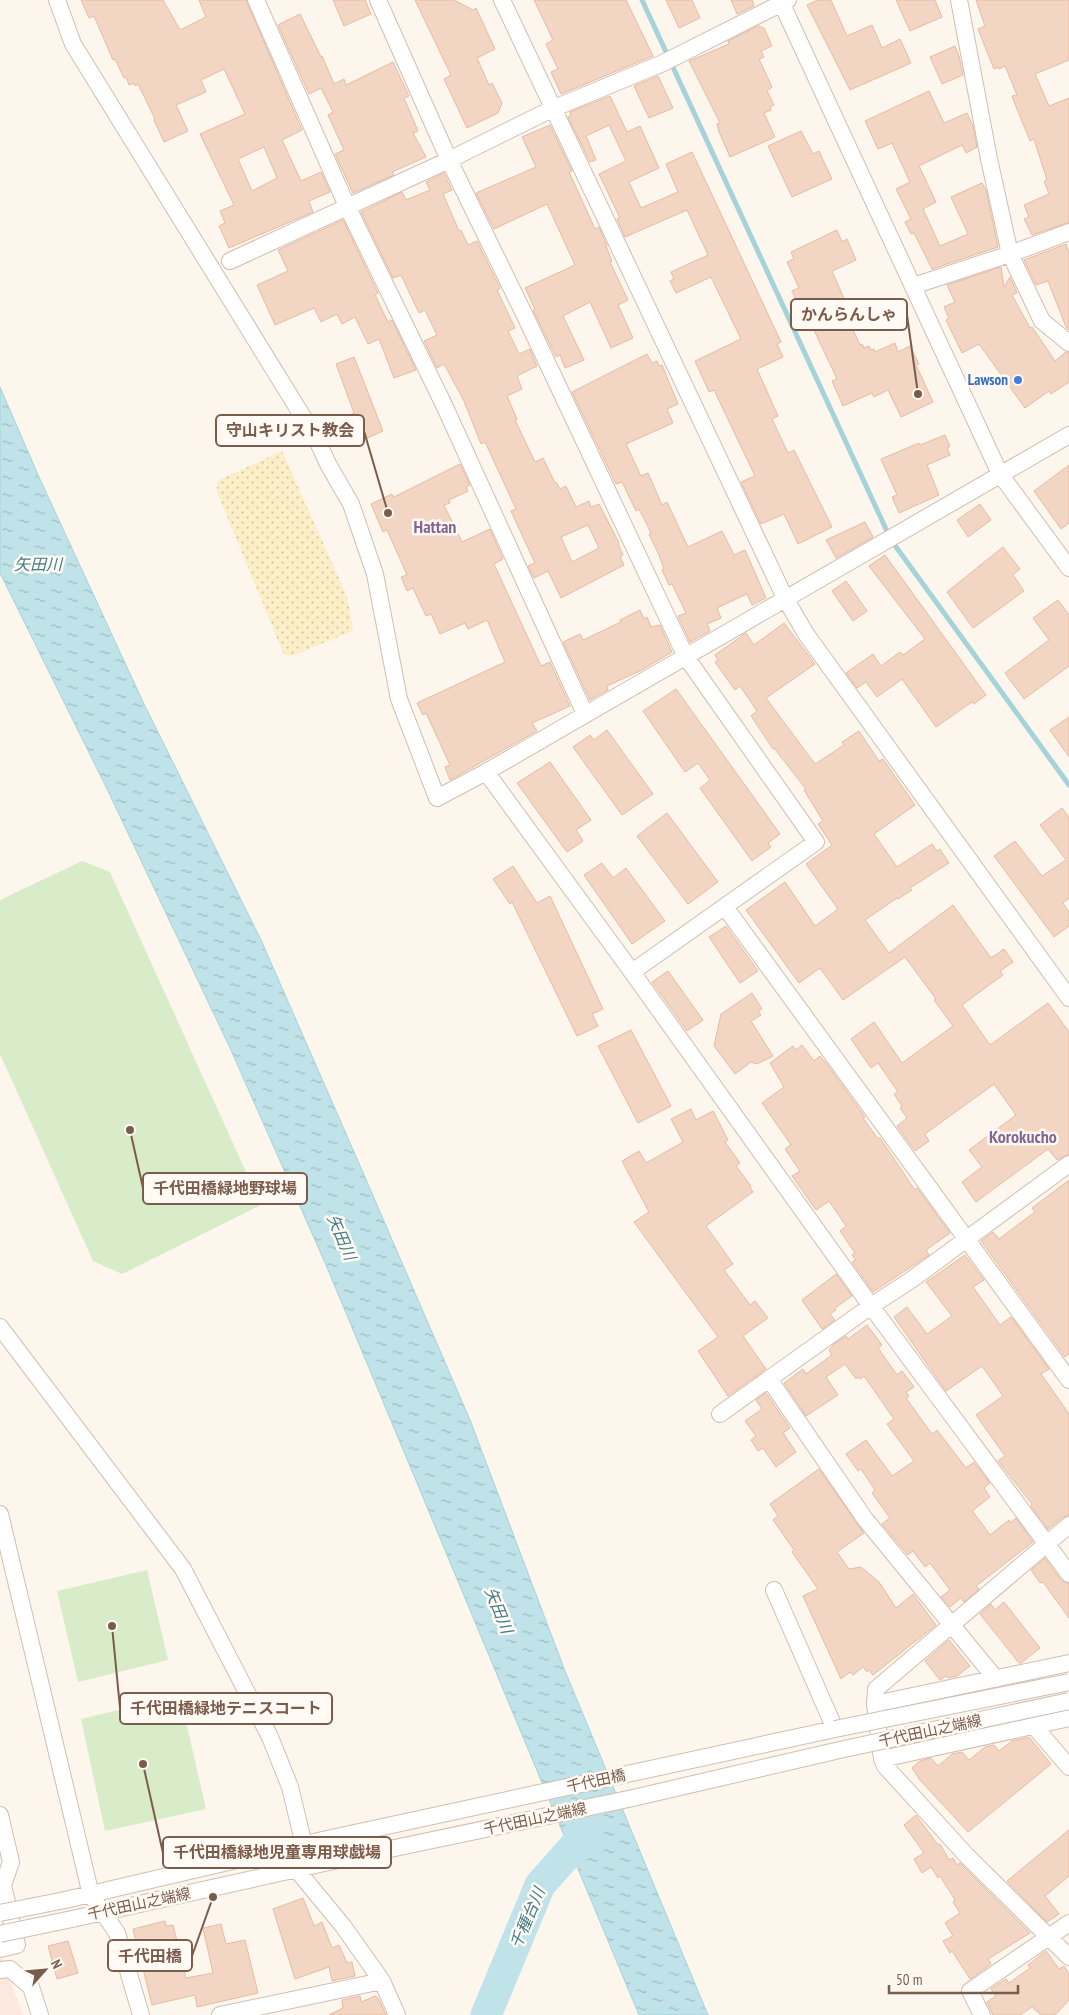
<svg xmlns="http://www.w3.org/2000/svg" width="1069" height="2015" font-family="'PT Sans Narrow','Noto Sans JP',sans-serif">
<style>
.commercial{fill:#fde8e0}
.sand{fill:url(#sand-dots)}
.garden{fill:#d8ecc9}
.water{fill:url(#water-ripples);stroke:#a5d3da}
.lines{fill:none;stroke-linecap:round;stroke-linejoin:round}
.stream{stroke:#a5d3da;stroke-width:5}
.river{stroke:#bfe3e8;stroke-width:31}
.building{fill:#f3d5c3;stroke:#e6bba3;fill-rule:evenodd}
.minor-casing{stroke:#d1beb0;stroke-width:18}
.minor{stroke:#fff;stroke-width:16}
.minor-bridge-casing{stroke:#d1beb0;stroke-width:18;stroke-linecap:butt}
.minor-bridge{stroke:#fff;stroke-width:16}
.shop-dot{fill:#3f7fe0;stroke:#fffaf3;stroke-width:2}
.labels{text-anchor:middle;stroke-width:5;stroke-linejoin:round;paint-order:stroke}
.shop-label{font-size:15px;font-weight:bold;fill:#366cbe;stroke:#fffaf3;text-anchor:end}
.street-label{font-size:15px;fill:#7a5c4d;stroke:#fffaf3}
.water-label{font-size:16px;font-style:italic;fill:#437c86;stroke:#fffaf3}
.quarter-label{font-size:18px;font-weight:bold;fill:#846695;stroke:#fffaf3}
.leader{fill:none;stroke:#7a5c4d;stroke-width:2}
.callout-dot{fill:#7a5c4d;stroke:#fffaf3;stroke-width:2}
.callout{fill:#fffaf3;stroke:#7a5c4d;stroke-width:2}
.callout-label{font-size:16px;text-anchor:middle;font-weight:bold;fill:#7a5c4d}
</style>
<defs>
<pattern id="sand-dots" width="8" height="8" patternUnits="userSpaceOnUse" patternTransform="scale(1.25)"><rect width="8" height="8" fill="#fcefc7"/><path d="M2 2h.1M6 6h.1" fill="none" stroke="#d1c5a4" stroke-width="1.8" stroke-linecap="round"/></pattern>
<pattern id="water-ripples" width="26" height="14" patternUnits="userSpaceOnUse" patternTransform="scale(1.25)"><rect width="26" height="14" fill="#bfe3e8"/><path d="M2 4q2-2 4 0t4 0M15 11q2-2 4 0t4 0" fill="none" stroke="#a0bbbe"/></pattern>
</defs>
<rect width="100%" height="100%" fill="#fdf6ec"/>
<!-- commercial -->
<path class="commercial" d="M0,1953L23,2015H0Z"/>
<!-- sand -->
<path class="sand" d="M282,451L347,596L353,631L292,656L284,655L217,492V481Z"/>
<!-- garden -->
<path class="garden" d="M82,861L110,872L261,1205L122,1274L93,1261L0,1054V900Z
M147,1570L168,1660L78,1682L57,1591Z
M180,1695L206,1809L105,1831L81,1719Z"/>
<!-- water -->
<path class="water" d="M0,387L39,477L144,704L261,940L358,1161L470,1420L565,1671L708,2015H639L326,1265L230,1048L107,789L0,573Z"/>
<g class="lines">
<!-- stream -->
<path class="stream" d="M642,0L891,540L1069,785"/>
<!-- river -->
<path class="river" d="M486,2015L540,1885L587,1832"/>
</g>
<!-- building -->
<path class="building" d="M81,0H163L180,30L206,17L199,0H246L302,130L282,140L301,181L321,172L330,192L309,201L313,212L229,248L219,226L225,223L220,211L234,205L200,134L245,114L224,69L201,80L206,92L176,105L188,131L164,142L154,120L155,119L138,84L135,86L134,83L129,85L126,77L124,78L115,59L113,60L94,16L89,18ZM264,147L277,178L252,191L238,159Z
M333,0H365L371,14L344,26Z
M415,0H454L473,10L476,8L495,49L477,58L489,85L492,83L502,103L498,113L467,128L444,79L451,75Z
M534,0H626L653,56L561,94L551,72L558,69L546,44L553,40Z
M666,0H692L700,18L679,28Z
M731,0H752L754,6L737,14Z
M818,0H831L847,36L872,25L882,48L900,39L911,63L850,90L807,5Z
M896,0H935L942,17L910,31Z
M976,0H1069V60L1035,74L1049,106L1069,98V222L1032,235L1024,219L1029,217L1024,205L1049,194L1044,181L1047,180L1034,139L1030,141L1015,104L1012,96L1017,95L1005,66L999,69L998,67L994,69L978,29L985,26Z
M300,14L321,57L322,56L334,84L344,79L346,85L393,62L409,96L404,98L418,131L413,133L426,157L392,172L394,175L353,193L335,154L344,150L328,115L333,112L321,88L309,94L278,25Z
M758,26L764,28L772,46L761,51L764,57L759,59L772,87L767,91L774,105L770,107L771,110L764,113L775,137L730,157L719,132L717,124L720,123L689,61L729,44L728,41Z
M955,46L959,56L963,75L942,84L930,57Z
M658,76L673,108L649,118L634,86Z
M929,91L944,123L967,113L973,126L977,147L966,153L962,145L919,166L936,202L923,209L940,246L968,234L951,197L982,183L986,190L998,247L932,269L914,233L911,234L905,222L911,219L896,189L910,182L892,143L878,149L865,121Z
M610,96L627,132L640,126L659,168L629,182L641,208L678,192L666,164L692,152L781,342L777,344L783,357L757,369L778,416L772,419L788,453L794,450L832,527L798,544L784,514L761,524L741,482L755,476L714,390L709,392L695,361L741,339L711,277L676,293L670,281L674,279L671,272L708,255L687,210L625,237L617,219L620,218L599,174L626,161L609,125L586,136L596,160L590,162L568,117L571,115L570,112Z
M550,125L572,171L569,172L595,229L599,227L607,246H606L612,261L610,262L628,300L618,305L633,338L611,348L590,302L563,316L584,360L565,368L560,355L556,357L533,310L535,309L525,288L575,265L547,204L494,229L476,193L536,167L522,137Z
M801,131L813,154L819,151L832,179L792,197L768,146Z
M444,173L452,190L443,194L459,231L461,230L468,245L477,241L500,288L497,290L515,328L508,331L519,354L530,349L537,366L517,376L522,389L507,396L517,419L515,420L535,462L543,458L555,483L556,482L560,489L566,486L576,507L589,501L591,507L599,504L619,543L618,544L623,555L620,557L624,565L561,598L548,571L534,578L528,566L535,563L511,511L516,509L485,442L481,444L464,401L444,364L437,368L424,341L437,335L425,310L419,313L401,275L393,278L361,212L402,192L406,200L430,190L426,182ZM588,525L599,548L572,562L561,537Z
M343,220L378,293L375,295L388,322L392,320L416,370L394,378L379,339L368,344L355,317L342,324L337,314L321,322L314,308L275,325L257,285L288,271L278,250Z
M837,230L842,242L847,239L856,260L832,271L849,310L845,312L860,345L862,344L864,348L869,346L871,350L874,349L875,352L895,343L898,352L910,346L919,364L916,365L933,402L901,417L888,390L874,397L872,393L843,406L832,381L837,379L812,326L809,328L792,291L799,288L787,262L794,259L791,252Z
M1066,244L1069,252V330L1066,327L1048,281L1036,285L1024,260Z
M1001,267L1004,287L1010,277L1017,293L1012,295L1030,328L1032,327L1055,361L1066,352L1069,353V382L1051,394L1049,391L1025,408L979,344L962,353L946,320L949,318L944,307L955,302L947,285Z
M647,354L652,363L657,361L659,366L662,365L678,404L667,409L673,423L626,444L641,476L648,473L662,505L667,502L688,547L722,531L734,555L745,550L766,598L752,605L747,594L717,608L721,618L707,624L710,631L690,642L678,616L686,613L672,584L669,585L662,570L664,569L659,555L649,534L651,533L639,509L636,511L622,482L616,484L572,392Z
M354,357L383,431L356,443L345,417L354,413L336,364Z
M945,435L950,446L947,448L950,455L927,465L939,495L899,513L892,497L897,495L881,459L919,443L920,445Z
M460,464L470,485L466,487L468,491L449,500L450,503L444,505L462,542L490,529L503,559L494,564L541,666L550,662L570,706L532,723L537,731L450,780L445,767L450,765L426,713L423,715L417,703L505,662L487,620L468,629L465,623L440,634L431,614L426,616L413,588L407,591L401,577L407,575L387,530L383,532L371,504L392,494L394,497Z
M1069,465V523L1061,529L1034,491Z
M980,504L991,520L968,537L957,520Z
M865,522L873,537L836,558L826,540Z
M1003,547L1020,569L1013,575L1024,591L973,628L947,592Z
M885,555L986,695L974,704L972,702L936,727L902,679L877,697L866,682L857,688L846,673L873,654L881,666L900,652L903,655L925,639L869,566Z
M846,581L867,611L853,621L832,591Z
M1058,600L1069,615V666L1024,699L1005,673L1049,640L1033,618Z
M640,610L644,619L647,617L651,627L660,625L672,652L642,670L607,686L608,690L590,700L563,642L580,634L583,640L621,622L620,620Z
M784,623L815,664L766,698L815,764L844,745L842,742L859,731L879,761L883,759L915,805L874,834L897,867L932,844L937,851L940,849L949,863L910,888L912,890L898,899L897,898L865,920L889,953L953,905L991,958L1004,949L1013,962L1000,971L1003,975L962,1005L990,1045L1048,1003L1069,1032V1154L1057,1160L1048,1149L976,1202L962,1182L982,1167L969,1150L1016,1115L994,1084L925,1134L929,1141L915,1151L897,1126L907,1118L900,1108L902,1106L894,1094L898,1092L878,1063L871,1068L851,1039L874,1022L902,1063L953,1026L934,1000L936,999L905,957L843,1000L820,968L799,983L746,910L785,882L815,926L838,909L806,864L832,845L818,824L823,821L804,790L806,789L774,748L773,749L751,716L757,711L740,686L735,690L715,662L718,660L715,655L746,633L754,645Z
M676,689L780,834L768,843L771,847L752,861L700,788L710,780L698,763L685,772L643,711Z
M1069,717V757L1050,730Z
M607,730L653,794L622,815L573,747L590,735L594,740Z
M550,762L591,820L576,830L583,841L567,852L517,783Z
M1062,808L1069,817V898L1063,903L1069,912V926L1054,937L994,856L1015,841L1042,876L1066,860L1040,825Z
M667,813L718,882L688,904L637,836Z
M602,863L613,878L626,868L665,921L632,944L584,875Z
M513,866L537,903L550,896L603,1009L592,1014L598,1026L577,1036L512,902L510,904L493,879Z
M726,926L758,971L740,983L709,937Z
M668,971L703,1020L687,1031L652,982Z
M752,993L762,1009L758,1011L761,1015L751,1021L773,1056L757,1064L751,1062L735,1074L714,1046L721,1014Z
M631,1030L671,1106L638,1123L598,1046Z
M802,1045L814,1061L820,1056L829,1067L865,1117L863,1118L878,1139L880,1138L915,1190L917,1188L950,1233L926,1250L929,1255L873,1292L852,1262L856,1260L852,1255L855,1253L840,1231L846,1226L829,1201L816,1210L792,1176L800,1171L785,1149L791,1145L762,1103L784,1087L770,1063L793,1046L796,1050Z
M691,1109L696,1120L713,1111L728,1140L725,1142L740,1163L736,1166L751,1186L750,1187L753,1192L706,1226L733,1264L724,1270L750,1305L755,1301L768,1318L743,1336L766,1369L728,1396L698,1351L718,1337L634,1222L649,1212L622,1161L639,1151L646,1163L683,1142L671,1119Z
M1069,1180V1354L1065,1357L981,1241L993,1232L999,1239L1035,1212L1032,1208Z
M965,1255L984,1280L973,1287L1000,1325L1011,1317L1049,1369L1041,1374L1069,1414V1515L1063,1517L1048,1529L1031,1506L1032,1504L998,1461L1005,1456L976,1415L1003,1396L982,1366L946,1391L894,1317L907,1307L927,1334L952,1316L926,1282Z
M836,1274L852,1296L835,1308L836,1310L830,1314L835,1320L822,1329L802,1300Z
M867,1325L882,1345L878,1348L897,1375L902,1371L914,1387L906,1392L909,1396L906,1398L932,1434L937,1430L966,1468L974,1462L990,1483L984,1488L990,1497L972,1511L974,1513L990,1535L1009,1520L1010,1523L1016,1518L1033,1542L976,1586L979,1589L964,1602L961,1598L950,1607L941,1597L950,1590L930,1563L925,1567L913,1551L908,1555L886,1529L882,1524L890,1518L872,1493L875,1490L861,1469L858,1471L846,1454L866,1440L892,1476L914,1461L887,1424L894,1419L864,1376L860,1379L858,1377L856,1379L845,1364L826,1377L838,1395L806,1416L784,1383L803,1369L806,1374L832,1355L829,1350L834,1344L846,1336L848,1339Z
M766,1393L790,1428L783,1433L796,1452L776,1467L763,1448L758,1451L751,1440L756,1436L745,1421L762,1409L756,1400Z
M819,1469L864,1533L837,1552L849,1569L861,1567L879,1582L896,1608L913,1594L936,1625L873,1675L869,1670L867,1672L863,1667L853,1675L850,1672L841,1679L803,1596L818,1589L792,1552L794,1550L773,1520L778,1516L770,1504Z
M1045,1558L1061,1580L1069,1584V1618L1043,1582L1040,1583L1031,1570Z
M1004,1602L1040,1648L1021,1663H1019L980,1614L991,1604L995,1610Z
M949,1640L970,1666L957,1676L948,1678L946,1676L940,1680L925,1661Z
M1029,1737L1051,1764L968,1832L920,1780L912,1768L920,1761L931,1758L938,1766L952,1754L962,1752L969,1760L985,1747L994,1745L999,1751L1012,1741Z
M916,1815L938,1845L940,1844L949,1860L953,1858L957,1865L960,1863L1030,1933L988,1959L991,1964L970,1979L952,1951L950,1953L943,1941L953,1936L945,1923L960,1913L953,1902L955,1900L940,1876L938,1878L931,1867L922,1873L914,1859L924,1853L904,1825Z
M1069,1830V1876L1045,1896L1059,1914L1047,1922L1007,1881Z
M303,1898L314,1926L322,1922L332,1948L339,1945L347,1963L352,1962L355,1976L332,1981L329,1967L295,1979L273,1909Z
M165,1921L166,1926L173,1925L186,1978L213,1973L203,1928L221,1924L226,1944L245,1940L258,1993L197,2007L195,1995L152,2005L133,1929Z
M68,1941L78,1973L57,1979L48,1946Z
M1046,1951L1059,1969L1064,1966L1069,1974V2000L1055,2015H1041L1032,2007L1020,2015H993L987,2002L996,1996L991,1989L1006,1979L1009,1983L1030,1968L1028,1965Z
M360,1996L361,2002L375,1996L378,1998L386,2015H329L343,2008L342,2000Z"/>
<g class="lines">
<defs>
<path id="minor" d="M57,0L73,44L316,438L328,464L351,504L375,574L399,699L437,798L486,772L1069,435
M256,0L347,206L444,405L585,714
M378,0L449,160L527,320L686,657L816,842L632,972
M502,0L785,598L806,634L1069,998
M780,0L1000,474L1069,568
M959,0L989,159L1010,254L1042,321L1069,343
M230,261L449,160L552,109L663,63L788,0
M913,286L1010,254L1069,232
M486,772L632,972L871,1306L1069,1574
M725,907L1069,1380
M0,1327L183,1569L270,1737L290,1787L304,1845L296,1869L343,1926L382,1981L397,2015
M769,1379L865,1519L996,1679
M720,1414L871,1306L911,1280L1069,1164
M0,1514L91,1895L117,1933L141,2015
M1069,1525L876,1689L875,1704L882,1759L885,1766L967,1856L1069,1957
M875,1704L1069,1663
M1034,1726L1069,1767
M882,1759L1069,1718
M0,1815L11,1862L3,1885L0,1887
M65,1900L327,1839L835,1729L774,1590
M72,1919L347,1858
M0,1949L17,1945L3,1885
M0,1970L10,1969L31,1987L40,2015
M220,2015L382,1981
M982,2015L970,1991L1069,1923"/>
</defs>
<!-- minor casing -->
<use href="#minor" class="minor-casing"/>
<!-- minor -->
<use href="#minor" class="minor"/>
<defs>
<path id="minor-bridge" d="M835,1729L1069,1682
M347,1858L633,1798L844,1749L1069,1701
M0,1913L65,1900
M0,1934L72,1919"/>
</defs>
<!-- minor-bridge casing -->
<use href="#minor-bridge" class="minor-bridge-casing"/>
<!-- minor-bridge -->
<use href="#minor-bridge" class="minor-bridge"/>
</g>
<!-- markers -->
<circle class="shop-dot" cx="1018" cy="380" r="5"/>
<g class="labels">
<!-- shop labels -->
<g class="shop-label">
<text x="1008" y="385">Lawson</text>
</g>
<!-- street labels -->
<g class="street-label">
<text transform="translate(930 1731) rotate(-12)" y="5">千代田山之端線</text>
<text transform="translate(596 1781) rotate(-12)" y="5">千代田橋</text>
<text transform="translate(535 1819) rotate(-12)" y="5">千代田山之端線</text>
<text transform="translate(139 1904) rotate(-12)" y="5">千代田山之端線</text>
</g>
<!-- water labels -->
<g class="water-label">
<text x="38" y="570">矢田川</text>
<text transform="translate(342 1237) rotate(67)" y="6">矢田川</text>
<text transform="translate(499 1610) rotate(68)" y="6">矢田川</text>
<text transform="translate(527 1918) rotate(-67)" y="6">千種台川</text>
</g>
<!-- quarter labels -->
<g class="quarter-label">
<text x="435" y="533">Hattan</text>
<text x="1023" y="1143">Korokucho</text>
</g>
</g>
<!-- callouts -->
<path class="leader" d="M918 394L907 315M388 513L364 431M130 1130L143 1188M112 1626L120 1708M143 1764L163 1853M213 1897L192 1956"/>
<g class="callout-dot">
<circle cx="918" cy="394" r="5"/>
<circle cx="388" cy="513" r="5"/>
<circle cx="130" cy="1130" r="5"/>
<circle cx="112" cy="1626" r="5"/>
<circle cx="143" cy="1764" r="5"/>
<circle cx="213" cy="1897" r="5"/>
</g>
<g class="callout">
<rect x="791" y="299" width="116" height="31" rx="5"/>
<rect x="216" y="415" width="148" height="31" rx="5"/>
<rect x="143" y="1173" width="164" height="31" rx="5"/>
<rect x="120" y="1693" width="212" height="31" rx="5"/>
<rect x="163" y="1837" width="228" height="31" rx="5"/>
<rect x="108" y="1940" width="84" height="31" rx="5"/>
</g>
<g class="callout-label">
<text x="849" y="320">かんらんしゃ</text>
<text x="290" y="436">守山キリスト教会</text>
<text x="225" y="1194">千代田橋緑地野球場</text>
<text x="226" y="1714">千代田橋緑地テニスコート</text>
<text x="277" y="1858">千代田橋緑地児童専用球戯場</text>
<text x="150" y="1962">千代田橋</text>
</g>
<!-- north arrow -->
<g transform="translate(45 1970) rotate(63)" stroke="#fffaf3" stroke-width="4" paint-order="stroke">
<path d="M0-4L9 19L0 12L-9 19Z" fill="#7a5c4d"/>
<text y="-8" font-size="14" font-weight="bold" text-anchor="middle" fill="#7a5c4d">N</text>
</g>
<!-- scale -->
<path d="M889 1985v8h129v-8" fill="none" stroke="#7a5c4d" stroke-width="2.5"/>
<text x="896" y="1985" font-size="15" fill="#7a5c4d" stroke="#fffaf3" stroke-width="4" paint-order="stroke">50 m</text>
</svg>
